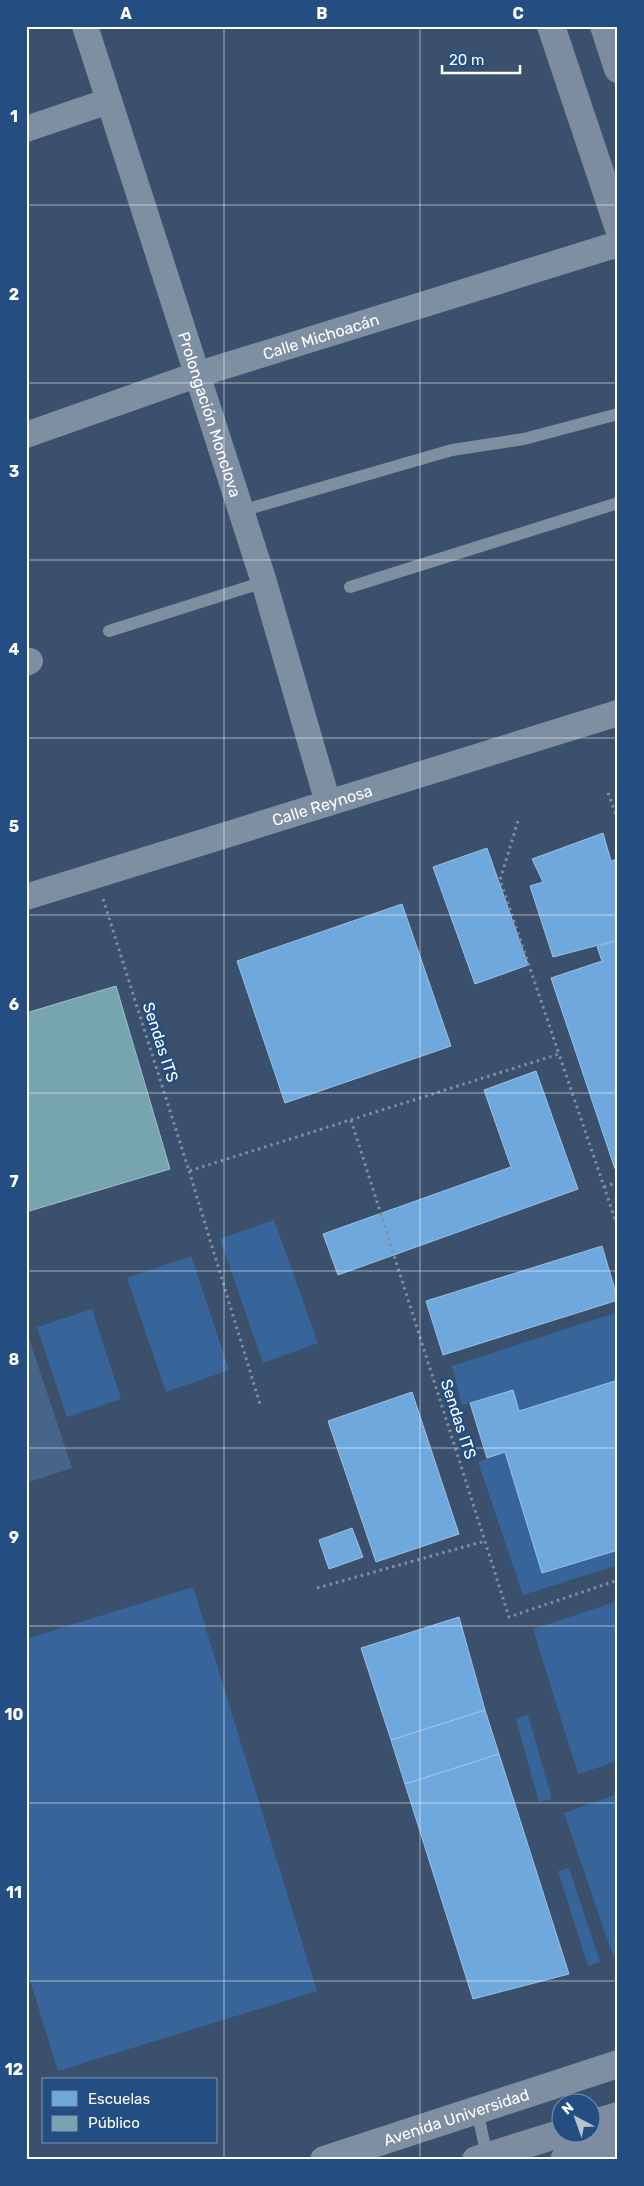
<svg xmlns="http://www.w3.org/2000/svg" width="644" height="2186" font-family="Rubik,sans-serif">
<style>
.green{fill:#386599}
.water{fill:#476589}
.schools{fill:#6fa8dc;stroke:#9ac2e6}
.public{fill:#76a5af;stroke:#9fc0c7}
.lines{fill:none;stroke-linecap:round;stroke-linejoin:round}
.path{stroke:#7f8fa2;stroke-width:3;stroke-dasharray:2.5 4;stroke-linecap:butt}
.service{stroke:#7f8fa2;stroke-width:12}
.minor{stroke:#7f8fa2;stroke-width:26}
.tertiary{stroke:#7f8fa2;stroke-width:28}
.primary{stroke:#7e8ca0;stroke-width:28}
.grid{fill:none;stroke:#fff;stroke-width:1;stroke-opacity:0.55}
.labels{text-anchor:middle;stroke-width:5;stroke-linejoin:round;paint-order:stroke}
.street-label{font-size:16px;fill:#fff;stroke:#244e82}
.neatline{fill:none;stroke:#fff;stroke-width:2}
.grid-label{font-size:16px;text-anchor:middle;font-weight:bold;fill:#fff}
</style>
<rect width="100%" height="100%" fill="#3a506c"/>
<!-- green -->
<path class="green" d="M274,1220L318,1343L263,1363L220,1239Z
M191,1256L229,1370L166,1392L127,1278Z
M92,1309L121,1399L67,1417L37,1327Z
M618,1312V1380L519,1411L512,1390L462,1405L452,1366Z
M505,1452L542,1573L618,1550V1565L523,1595L478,1462Z
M193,1587L317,1991L58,2071L26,1967V1639Z
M618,1601V1761L578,1774L533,1629Z
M528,1715L552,1799L539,1802L516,1719Z
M618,1794V1955L613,1956L564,1813Z
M569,1868L600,1962L588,1966L558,1871Z"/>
<!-- water -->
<path class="water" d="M26,1329L72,1468L26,1483Z"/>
<!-- schools -->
<path class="schools" d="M603,833L611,861L618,859V940L553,957L530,886L543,882L532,859Z
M487,848L528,965L475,984L433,867Z
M402,904L451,1046L285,1103L237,961Z
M618,940V1169H615L551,978L602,961L597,947Z
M536,1071L578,1189L338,1275L323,1234L511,1167L484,1090Z
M602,1246L618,1300L443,1355L426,1301Z
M618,1380V1550L542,1573L505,1452L487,1458L470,1403L513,1390L519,1411Z
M412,1392L459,1534L376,1562L328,1421Z
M352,1528L363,1557L329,1569L319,1540Z
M459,1617L485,1710L391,1740L361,1648Z
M485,1710L499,1754L405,1784L391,1740Z
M499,1754L569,1974L473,1999L405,1784Z"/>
<!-- public -->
<path class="public" d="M116,986L170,1169L26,1212V1013Z"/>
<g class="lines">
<!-- path -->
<path class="path" d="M608,793L618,820
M518,821L500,880L559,1054
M103,899L189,1171L559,1054L618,1228
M351,1120L509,1617L618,1580
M189,1171L260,1404
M604,1187L618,1182
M317,1588L485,1541"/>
<!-- service -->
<path class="service" d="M241,511L452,450L524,439L618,414
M350,587L618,503
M109,631L264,582
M477,2110L487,2156"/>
<!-- minor -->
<g class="minor">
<path id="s1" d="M85,26L264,582L328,803"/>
<path d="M26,129L109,101"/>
<path id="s2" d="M26,435L196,375L618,244"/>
<path d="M26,663L30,661"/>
<path id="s3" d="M26,897L618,713"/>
</g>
<!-- tertiary -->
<path class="tertiary" id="s4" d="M324,2160L618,2064"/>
<!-- primary -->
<path class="primary" d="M551,26L618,226
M604,26L618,69
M592,2124L618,2116
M476,2160L562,2133
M564,2160L618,2141"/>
</g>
<!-- grid -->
<path class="grid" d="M224,26V2160M420,26V2160M26,205H618M26,383H618M26,560H618M26,738H618M26,915H618M26,1093H618M26,1271H618M26,1448H618M26,1626H618M26,1803H618M26,1981H618"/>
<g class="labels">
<!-- street labels -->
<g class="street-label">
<text dy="6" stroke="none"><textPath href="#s2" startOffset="311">Calle Michoacán</textPath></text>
<text dy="6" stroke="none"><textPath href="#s1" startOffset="408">Prolongación Monclova</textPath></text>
<text dy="6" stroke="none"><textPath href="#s3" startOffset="310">Calle Reynosa</textPath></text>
<text transform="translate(161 1042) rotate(72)" y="6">Sendas ITS</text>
<text transform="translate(459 1419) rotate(72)" y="6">Sendas ITS</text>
<text dy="6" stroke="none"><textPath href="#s4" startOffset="139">Avenida Universidad</textPath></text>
</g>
</g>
<!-- border -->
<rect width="644" height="2186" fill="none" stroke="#244e82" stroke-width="55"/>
<!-- legend -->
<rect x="42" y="2078" width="175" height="65" fill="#244e82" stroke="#7c95b4"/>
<rect x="52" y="2091" width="25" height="15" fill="#6fa8dc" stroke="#7c95b4"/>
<text x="88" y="2104" font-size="15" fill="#ffffff">Escuelas</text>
<rect x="52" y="2116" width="25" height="15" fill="#76a5af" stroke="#7c95b4"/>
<text x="88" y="2128" font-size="15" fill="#ffffff">Público</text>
<!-- north arrow -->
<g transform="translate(576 2118) rotate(319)"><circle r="24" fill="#244e82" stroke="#7c95b4"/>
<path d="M0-4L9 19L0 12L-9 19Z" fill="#bac2cc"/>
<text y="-8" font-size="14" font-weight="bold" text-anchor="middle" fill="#ffffff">N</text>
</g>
<!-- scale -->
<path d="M442 65v8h78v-8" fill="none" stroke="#ffffff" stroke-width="2.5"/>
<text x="449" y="65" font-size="15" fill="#ffffff" stroke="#244e82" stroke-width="4" paint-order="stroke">20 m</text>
<rect x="28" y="28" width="588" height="2130" class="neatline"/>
<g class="grid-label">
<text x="126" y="19">A</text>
<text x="322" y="19">B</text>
<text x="518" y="19">C</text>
<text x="14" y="122">1</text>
<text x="14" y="300">2</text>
<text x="14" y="477">3</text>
<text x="14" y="655">4</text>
<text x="14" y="832">5</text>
<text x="14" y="1010">6</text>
<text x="14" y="1187">7</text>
<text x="14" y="1365">8</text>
<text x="14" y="1543">9</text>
<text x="14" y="1720">10</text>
<text x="14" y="1898">11</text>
<text x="14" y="2075">12</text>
</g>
</svg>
